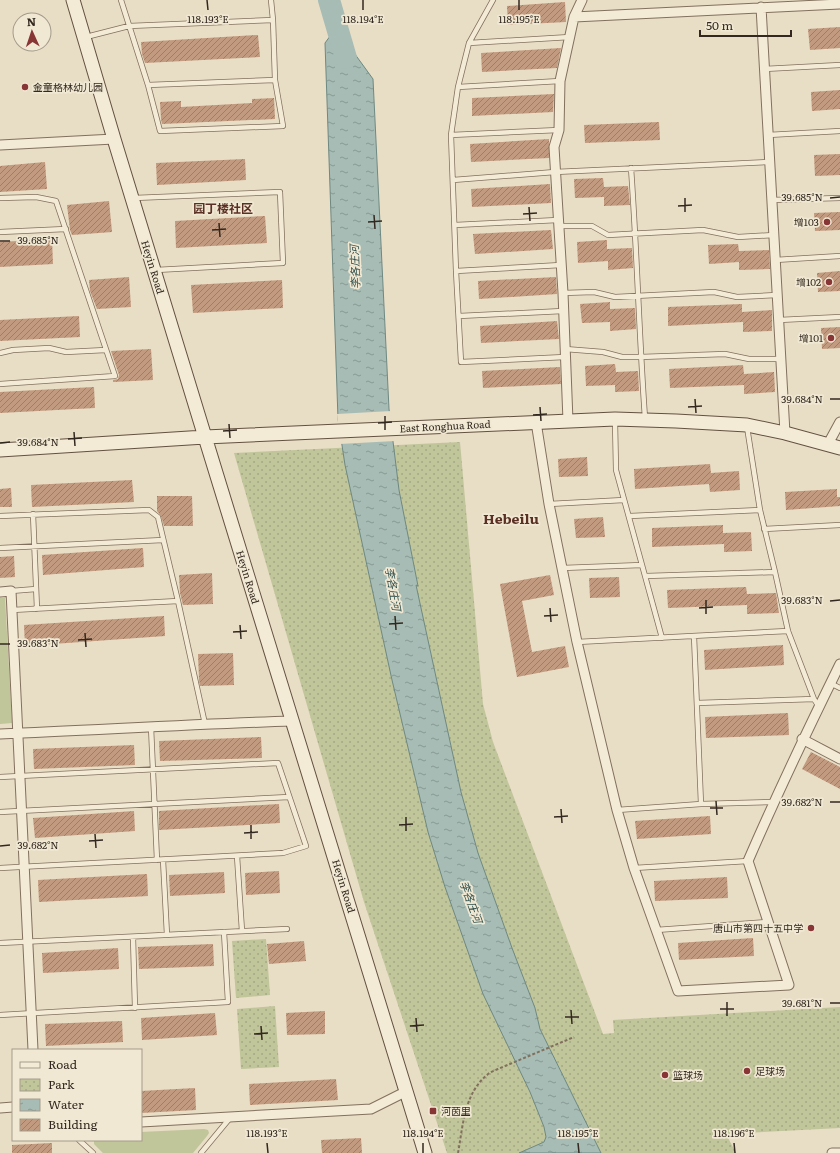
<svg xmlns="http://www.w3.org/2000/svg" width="840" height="1153" font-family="Literata,'Noto Sans SC',serif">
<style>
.green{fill:#c0c59a}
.park{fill:url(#park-dots)}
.water{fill:url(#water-ripples);stroke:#6e8982}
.pier{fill:#e8ddc5}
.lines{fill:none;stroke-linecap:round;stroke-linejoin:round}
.river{stroke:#a6bcb5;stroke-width:22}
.building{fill:url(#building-hatch)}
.lane-casing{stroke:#81705d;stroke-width:6}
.street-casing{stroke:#81705d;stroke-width:11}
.secondary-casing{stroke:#635140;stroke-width:15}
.path{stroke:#81705d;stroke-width:2;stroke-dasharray:3 2;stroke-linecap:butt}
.lane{stroke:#f4ebd7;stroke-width:4.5}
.street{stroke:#f4ebd7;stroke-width:9}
.secondary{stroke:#f4ebd7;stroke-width:13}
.ticks{fill:none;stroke:#33281f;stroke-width:1.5}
.poi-dot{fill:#883536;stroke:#f1e8d3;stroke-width:1.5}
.labels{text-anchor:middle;stroke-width:3.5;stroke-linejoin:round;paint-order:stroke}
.poi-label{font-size:10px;fill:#33281f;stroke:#f1e8d3;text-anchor:start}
.street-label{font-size:10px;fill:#33281f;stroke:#f1e8d3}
.water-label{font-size:11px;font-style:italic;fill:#30514e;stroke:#f1e8d3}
.quarter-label{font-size:12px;font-weight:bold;fill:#5a2f24;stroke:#f1e8d3}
.district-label{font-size:14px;font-weight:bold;fill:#5a2f24;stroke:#f1e8d3}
.ticks-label{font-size:10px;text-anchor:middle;fill:#33281f;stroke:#f1e8d3;stroke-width:3.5;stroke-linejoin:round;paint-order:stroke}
</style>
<defs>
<pattern id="park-dots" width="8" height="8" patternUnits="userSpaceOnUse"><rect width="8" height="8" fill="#c0c59a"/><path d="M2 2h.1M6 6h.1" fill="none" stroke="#a5a984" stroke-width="1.8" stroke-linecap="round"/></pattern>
<pattern id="water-ripples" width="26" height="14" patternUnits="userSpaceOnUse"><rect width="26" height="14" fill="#a6bcb5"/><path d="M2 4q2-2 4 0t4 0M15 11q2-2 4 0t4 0" fill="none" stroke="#889993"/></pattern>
<pattern id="building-hatch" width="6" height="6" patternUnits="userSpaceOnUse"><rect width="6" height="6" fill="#c29a7f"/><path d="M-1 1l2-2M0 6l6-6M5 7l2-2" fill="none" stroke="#9e7e67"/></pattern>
</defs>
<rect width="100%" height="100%" fill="#e8ddc5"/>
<!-- green -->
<path class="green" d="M0,598H5L12,723L0,724Z
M204,1129L208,1130L209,1133L207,1136L193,1153H103L94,1144V1140H141V1132Z"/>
<!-- park -->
<path class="park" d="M460,442L483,704L493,742L603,1034L614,1033L613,1020L840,1007V1128L726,1134L736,1153H447L364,902L234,453Z
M266,939L270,995L236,998L232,941Z
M275,1006L279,1067L241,1069L237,1009Z"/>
<!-- water -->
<path class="water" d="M336,28L373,79L389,409L399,490L418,586L416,585L461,792L478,853L512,948L535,1008L540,1029L601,1153H519L544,1142L546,1137L544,1127L530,1092L483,994L445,887L428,832L392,680L345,465L338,419L325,43Z"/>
<!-- pier -->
<path class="pier" d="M391,411L395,441L340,444L337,414Z"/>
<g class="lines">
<!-- river -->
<path class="river" d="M329,0L346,58"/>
</g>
<!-- building -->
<path class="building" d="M565,2L566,22L508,25L507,6Z
M840,27V48L810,50L808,29Z
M258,35L260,57L145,63L142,54L141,42Z
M561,48L557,68L482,72L481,53Z
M840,90V109L812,111L811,92Z
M554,94L553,112L472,116V98Z
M274,98L275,119L162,124L161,119L160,102L181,101V107L252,103V99Z
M659,122L660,140L585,143L584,125Z
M549,139V158L471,162L470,144Z
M840,154V175L815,176L814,155Z
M245,159L246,180L157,185L156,163Z
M45,162L47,189L0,192V166Z
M603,178L604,187L628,186L630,205L604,206V197L575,198L574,179Z
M550,184L551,203L472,207L471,189Z
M109,201L112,232L72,235L70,230L67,205Z
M840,212V230L815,231L814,213Z
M265,216L267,243L176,248L175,221Z
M551,230L553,249L475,254L473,234Z
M52,239L53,264L0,267V242Z
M607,240V249L632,248L633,268L608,270V261L578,263L577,242Z
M738,244L739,251L769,250L770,269L739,270V262L709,264L708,245Z
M840,271V291L818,292L817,273Z
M129,277L131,307L97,309L90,291L89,280Z
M556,277L557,294L479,299L478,281Z
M282,280L283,308L193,313L191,285Z
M610,302V309L635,308L636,329L610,331V322L582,323L580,304Z
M742,304V312L772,310V331L743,332V322L668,326V307Z
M79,316L80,337L0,341V320Z
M557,321L559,339L481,343L480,326Z
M840,327V348L822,349L821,328Z
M151,349L153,380L113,382V380L118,379L119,375L111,351Z
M615,364L616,372L638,371L639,391L615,392V385L586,386L585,366Z
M743,365L744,374L774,372L775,392L744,394V385L670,388L669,369Z
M560,367L561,384L483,388L482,371Z
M94,387L95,408L0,413V392Z
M587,457L588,476L559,477L558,459Z
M710,464L711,473L739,471L740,490L710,492L709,484L635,489L634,469Z
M132,480L134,502L32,507L31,485Z
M11,488L12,507H0V489Z
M837,489V497H840V506L786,510L785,492Z
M157,496H192L193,526H164L161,516L157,511Z
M603,517L605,537L576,538L574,519Z
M723,525V533L751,532L752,551L724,552V544L652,547V528Z
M143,548L144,567L43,575L42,555Z
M14,556L15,577L0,578V557Z
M212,573L213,604L183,605L180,593L179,575Z
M550,575L554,595L522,601L532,652L565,646L569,667L517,677L500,584Z
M619,577L620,597L590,598L589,578Z
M746,587L747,594L776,593L779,613L747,614V605L668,608L667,590Z
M164,616L165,636L25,646L24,625Z
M783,645L784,665L705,670L704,650Z
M233,653L234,685L200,686L199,680L198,654Z
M788,713L789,735L706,738L705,717Z
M261,737L262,758L160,761L159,741Z
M134,745L135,765L34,769L33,749Z
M811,752L840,767V789L802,769Z
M279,804L280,823L159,830V811Z
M134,811L135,831L35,838L33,818Z
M710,816L711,834L637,839L635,821Z
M279,871L280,893L246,895L245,873Z
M224,872L225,893L170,896L169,875Z
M147,874L148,896L39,902L38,880Z
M727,877L728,898L655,901L654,881Z
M753,938L754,956L679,960L678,943Z
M304,941L306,961L269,964L267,944Z
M213,944L214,966L139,969L138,947Z
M118,948L119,969L43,973L42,953Z
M325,1011V1034L287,1035L286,1013Z
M215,1013L217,1035L142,1040L141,1018Z
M122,1021L123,1042L46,1046L45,1024Z
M336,1079L338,1100L250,1105L249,1084Z
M195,1088L196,1110L141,1113V1091Z
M361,1138L362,1153H322L321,1140Z
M52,1143V1153H12V1145Z"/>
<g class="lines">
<defs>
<path id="lane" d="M121,0L148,85L160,131L283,126L275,80
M271,0L273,20
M493,0L469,43L458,87L451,135L456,271L461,362L565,357
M86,37L129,26L273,20L275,80L148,85
M469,43L570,37
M764,69L840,65
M458,87L560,81
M451,135L559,130
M768,135L840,131
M631,168C637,251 639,335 645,418
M453,180L555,172L769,162
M0,198L36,197L56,201L115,376L0,384
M134,198L280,192L283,263L156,270
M772,200L840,198
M455,225L558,220
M558,226H592L608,235L703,230L738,237L774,235
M0,232L66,229
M775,260L840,256
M456,271L561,265
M563,293L594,292L615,297L714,292L737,297L777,295
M459,316L563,311
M779,320L840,317
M565,349L603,352L622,357H640L725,354L749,359H781
M0,353L13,350L49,348L66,352L106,350
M615,421L616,470L662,638
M747,427L760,510L775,572L788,631L814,699L819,707
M549,504L624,500
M33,514L37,609
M0,516L149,510L158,517L178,601L205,724
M630,516L760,510
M764,529L840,525
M0,548L163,540
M562,568L642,565
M646,576L775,572
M11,591L36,589
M12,610L178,601
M694,636L701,804
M577,642L788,631
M830,683L840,688
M697,703L814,699
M151,727L157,860
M0,777L278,763L306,846L283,853L0,868
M617,810L701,804L773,802
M0,812L289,797
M237,856L242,931
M163,860L167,935
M634,868L748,861
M656,930L768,922
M133,937L135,1008
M0,943L287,929
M0,1015L228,1002L224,932
M79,1140L93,1153
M201,1153L230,1118"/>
<path id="street" d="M761,7L785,433
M574,17L840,4
M0,145L114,139
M568,421L563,293L554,147L559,130L560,81L574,17L582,0
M536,422L549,504L577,642L617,810L634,868L678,991L789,985L748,861C777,794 808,729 840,664
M828,444L840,422
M0,592L11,591L33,1050
M0,734C98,730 195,724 293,721
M802,739L840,759
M0,1108L13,1107
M141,1122L371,1109L407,1091
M832,1153H840"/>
<path id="secondary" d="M73,0L114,139L205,437L425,1153
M0,450L205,437L615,419L676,421L747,425L785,433L840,448"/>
</defs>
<!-- lane casing -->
<use href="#lane" class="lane-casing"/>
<!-- street casing -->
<use href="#street" class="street-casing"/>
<!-- secondary casing -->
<use href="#secondary" class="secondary-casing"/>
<!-- path -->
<path class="path" d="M458,1153C463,1126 464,1094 487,1075C490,1072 494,1071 498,1069L574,1037"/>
<!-- lane -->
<use href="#lane" class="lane"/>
<!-- street -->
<use href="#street" class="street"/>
<!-- secondary -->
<use href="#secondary" class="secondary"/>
</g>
<!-- ticks -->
<path class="ticks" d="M207,0L208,10M363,0V10M519,0V10M685,198V212M830,198L840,197M678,206L692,205M529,207L530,221M523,214L537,213M374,215L375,229M368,222L382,221M219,223L220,237M212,230L226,229M0,241H10M695,399L696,413M830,399H840M540,407L541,421M688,407L702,406M533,415L547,414M385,416V430M378,423L392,422M229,424L230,438M223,431L237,430M74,432L75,446M68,439L82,438M0,443L10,442M706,600V614M830,601L840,600M550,608L551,622M699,608L713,607M395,616L396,630M544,616L558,615M389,624L403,623M240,625L241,639M233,632L247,631M85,633L86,647M78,640L92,639M0,644H10M716,801L717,815M830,802H840M710,808H723M561,809L562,823M406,817V831M554,817L568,816M251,825V839M399,825L413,824M244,833L258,832M95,834L96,848M89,841L103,840M0,846L10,845M727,1002V1016M830,1003H840M720,1009H734M571,1010L572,1024M565,1017H579M416,1018L417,1032M261,1026L262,1040M410,1026L424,1025M254,1034L268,1033M267,1143L268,1153M423,1143V1153M578,1143L579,1153M734,1143L735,1153"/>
<!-- markers -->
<g class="poi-dot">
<circle cx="25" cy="87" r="4"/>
<circle cx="827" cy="222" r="4"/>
<circle cx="829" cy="282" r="4"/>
<circle cx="831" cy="338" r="4"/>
<circle cx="811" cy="928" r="4"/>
<circle cx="747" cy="1071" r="4"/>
<circle cx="665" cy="1075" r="4"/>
<rect x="429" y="1107" width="8" height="8" rx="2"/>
</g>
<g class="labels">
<!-- poi labels -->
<g class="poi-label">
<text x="33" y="91">金童格林幼儿园</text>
<text x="819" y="226" text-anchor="end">增103</text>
<text x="821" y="286" text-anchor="end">增102</text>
<text x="823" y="342" text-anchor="end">增101</text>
<text x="803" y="932" text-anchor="end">唐山市第四十五中学</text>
<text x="755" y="1075">足球场</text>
<text x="673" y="1079">篮球场</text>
<text x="441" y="1115">河茵里</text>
</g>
<!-- street labels -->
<g class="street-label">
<text transform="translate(153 267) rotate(73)" y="4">Heyin Road</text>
<text transform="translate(445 426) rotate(-3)" y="4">East Ronghua Road</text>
<text transform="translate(248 577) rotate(73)" y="4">Heyin Road</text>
<text transform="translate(344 886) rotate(73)" y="4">Heyin Road</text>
</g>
<!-- water labels -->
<g class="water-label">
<text transform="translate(355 267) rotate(-92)" y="4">李各庄河</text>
<text transform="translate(393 589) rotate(80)" y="4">李各庄河</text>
<text transform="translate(471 902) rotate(70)" y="4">李各庄河</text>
</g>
<!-- quarter labels -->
<g class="quarter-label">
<text x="223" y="213">园丁楼社区</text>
</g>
<!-- district labels -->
<g class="district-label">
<text x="511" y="524">Hebeilu</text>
</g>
</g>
<g class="ticks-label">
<text x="208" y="23">118.193°E</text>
<text x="363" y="23">118.194°E</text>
<text x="519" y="23">118.195°E</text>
<text x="802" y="201">39.685°N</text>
<text x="38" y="244">39.685°N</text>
<text x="802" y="403">39.684°N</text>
<text x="38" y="446">39.684°N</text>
<text x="802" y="604">39.683°N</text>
<text x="38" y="647">39.683°N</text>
<text x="802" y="806">39.682°N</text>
<text x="38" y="849">39.682°N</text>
<text x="802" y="1007">39.681°N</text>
<text x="267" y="1137">118.193°E</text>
<text x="423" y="1137">118.194°E</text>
<text x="578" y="1137">118.195°E</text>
<text x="734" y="1137">118.196°E</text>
</g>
<!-- legend -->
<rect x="12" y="1049" width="130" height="92" fill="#f1e8d3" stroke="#a59b8b"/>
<rect x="20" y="1062" width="20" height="6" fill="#f4ebd7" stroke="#a59b8b"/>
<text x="48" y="1069" font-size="12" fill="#33281f">Road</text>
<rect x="20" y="1079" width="20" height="12" fill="url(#park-dots)" stroke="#a59b8b"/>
<text x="48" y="1089" font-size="12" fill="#33281f">Park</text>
<rect x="20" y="1099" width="20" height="12" fill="url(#water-ripples)" stroke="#a59b8b"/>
<text x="48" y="1109" font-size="12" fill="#33281f">Water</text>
<rect x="20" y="1119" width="20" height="12" fill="url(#building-hatch)" stroke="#a59b8b"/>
<text x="48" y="1129" font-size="12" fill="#33281f">Building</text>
<!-- north arrow -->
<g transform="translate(32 32) rotate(357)"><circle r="19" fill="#f1e8d3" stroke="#a59b8b"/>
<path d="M0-3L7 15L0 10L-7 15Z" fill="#883536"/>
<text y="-6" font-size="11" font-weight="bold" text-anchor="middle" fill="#33281f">N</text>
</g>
<!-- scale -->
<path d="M700 30v6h91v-6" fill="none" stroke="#33281f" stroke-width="2"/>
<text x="706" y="30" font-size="12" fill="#33281f" stroke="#f1e8d3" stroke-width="3" paint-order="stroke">50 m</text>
</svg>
